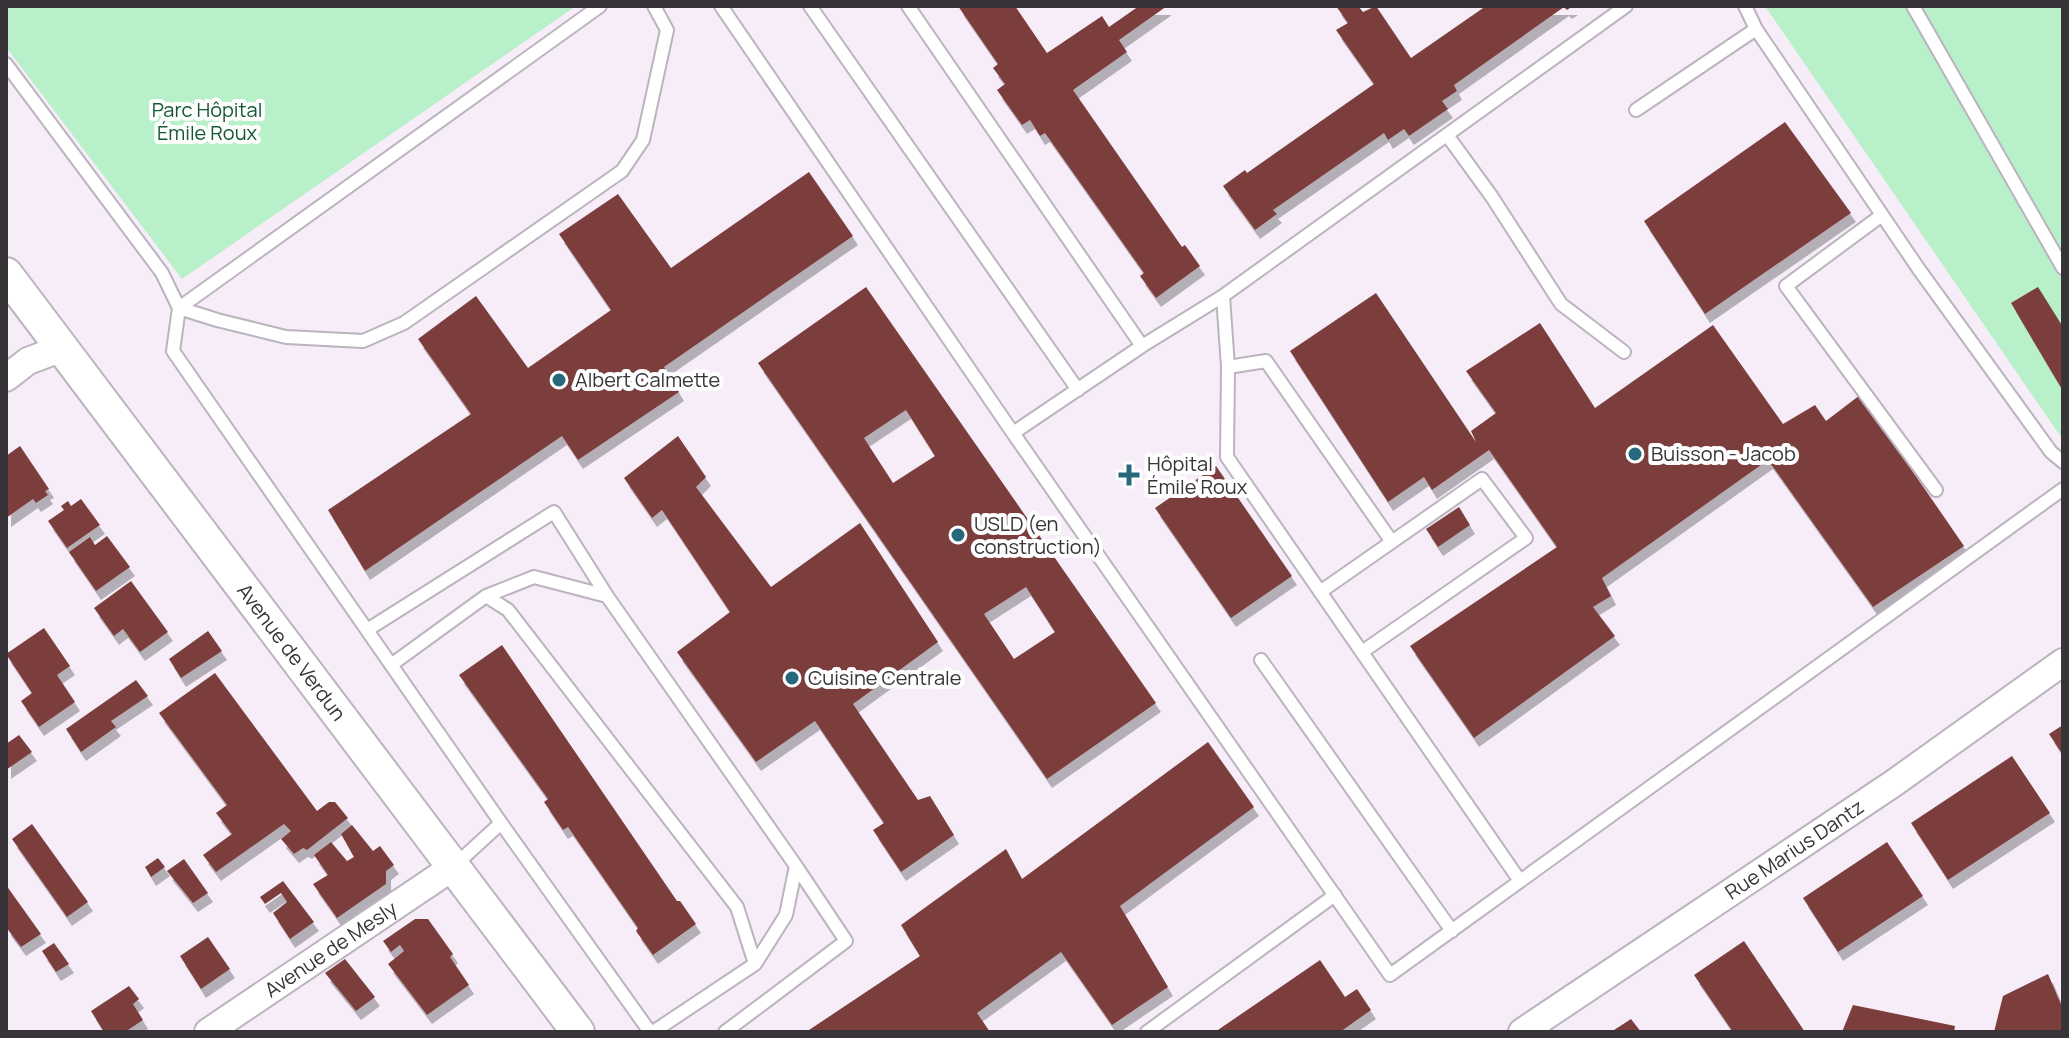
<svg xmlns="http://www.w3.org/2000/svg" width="2069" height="1038" font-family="Manrope,sans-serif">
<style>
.green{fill:#b7f0c9}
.building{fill:#7b3e3c;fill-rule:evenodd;filter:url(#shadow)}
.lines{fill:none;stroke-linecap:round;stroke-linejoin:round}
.service-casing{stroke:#bbb3be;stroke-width:16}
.minor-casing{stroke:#bbb3be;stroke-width:30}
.tertiary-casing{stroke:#bbb3be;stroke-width:36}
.service{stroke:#fff;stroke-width:12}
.minor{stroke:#fff;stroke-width:26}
.tertiary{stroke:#fff;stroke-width:32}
.poi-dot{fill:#27687c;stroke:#fefefe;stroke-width:3}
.labels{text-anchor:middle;stroke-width:8;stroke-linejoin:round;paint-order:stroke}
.park-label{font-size:20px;fill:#145832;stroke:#fefefe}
.poi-label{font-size:20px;fill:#373338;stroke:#fefefe;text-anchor:start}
.street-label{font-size:20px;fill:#373338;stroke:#fefefe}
</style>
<defs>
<filter id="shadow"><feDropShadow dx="5" dy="9" stdDeviation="0" flood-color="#0004"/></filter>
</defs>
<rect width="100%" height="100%" fill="#f6edf9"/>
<!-- green -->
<path class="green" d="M6,6H576L182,279L6,47Z
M1765,6H2063V440Z"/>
<!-- building -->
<path class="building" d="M958,6H1015L1047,53L1102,16L1109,27L1139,6H1167L1119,40L1127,52L1073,90L1182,247L1185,245L1200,266L1156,298L1140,276L1144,273L1045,133L1040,136L1030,120L1022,125L997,90L1005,84L993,68L998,64Z
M1336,6H1358L1363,12L1376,6L1411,58L1486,6H1573L1567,10L1564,7L1454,85L1457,91L1442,101L1448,109L1409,136L1404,129L1388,140L1384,133L1273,210L1277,214L1255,230L1223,186L1245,170L1247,173L1374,84L1336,30L1348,23Z
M1785,122L1851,213L1705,314L1644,221Z
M809,172L853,236L664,367L679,392L578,460L562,436L365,571L328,510L471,414L418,339L476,296L528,368L611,310L559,234L618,194L671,268Z
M866,287L1156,703L1047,779L758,363ZM906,410L935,456L893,483L864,438ZM1026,587L1055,632L1014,659L984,614Z
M2038,287L2063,327V391L2011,303Z
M1376,293L1476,442L1471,431L1496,413L1466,371L1540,323L1595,408L1713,325L1783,424L1815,405L1826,421L1860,395L1964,546L1873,607L1768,460L1602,578L1611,596L1593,607L1615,636L1474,738L1410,646L1557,547L1489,450L1432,490L1424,477L1388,502L1290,351Z
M678,436L706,477L696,487L771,587L860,523L938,642L853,704L918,800L930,796L954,835L901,872L873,830L884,823L815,721L756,762L677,652L730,612L662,510L652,518L624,478Z
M20,446L49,489L45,491L48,495L36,503L33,499L6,518V456Z
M1216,466L1292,576L1231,618L1155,508Z
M81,499L100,525L67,548L48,521L64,510L61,506L68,501L71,506Z
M1459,507L1470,525L1438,547L1426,529Z
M107,536L130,567L96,591L69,552L90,537L95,545Z
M131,581L168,632L140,652L123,629L114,636L94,608Z
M44,628L70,666L57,675L75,702L39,727L21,701L32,693L6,654Z
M208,631L222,651L181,678L169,659Z
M502,645L677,901H680L696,924L653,955L636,931L638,928L568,827L563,830L544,802L548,799L459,675Z
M215,673L317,811L329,802H335L348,818L307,850L303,848L294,854L281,839L291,831L284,824L216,872L203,855L232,834L216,813L227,805L159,713Z
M136,680L148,696L111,721L116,727L81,752L66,729Z
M2063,725V755L2049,734Z
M19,735L32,752L6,770V744Z
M1208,742L1254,807L1120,906L1168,987L1112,1025L1061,952L977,1013L990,1032H806L920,956L901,925L1006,849L1022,879Z
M2012,756L2050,813L1948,880L1911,823Z
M32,824L88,902L67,917L12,839Z
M352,825L373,851L380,846L394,865L386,871V884L337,918L313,884L328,875L314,855L331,842L347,861L354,857L341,834Z
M1887,842L1923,896L1838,952L1803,898Z
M158,858L165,867L151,877L145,867Z
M184,859L208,893L193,903L167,871Z
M283,881L314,922L290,939L273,913L287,902L281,893L265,904L260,897Z
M6,885L41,934L21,947L6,927Z
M415,919H428L453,954L450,957L469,985L427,1015L388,964L404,951L400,945L391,952L383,941Z
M208,937L230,969L201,989L180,956Z
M1744,941L1805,1032H1733L1694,975Z
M54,943L69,964L56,972L42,951Z
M345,959L375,997L356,1011L325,973Z
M1320,960L1345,997L1357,989L1371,1010L1340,1032H1215Z
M2048,974L2063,1009V1032H1994L2003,996Z
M129,986L139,999L133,1004L143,1020L125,1032H104L91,1011Z
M1853,1005L1955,1026L1954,1032H1842Z
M1631,1019L1641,1032H1611Z"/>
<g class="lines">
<defs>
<path id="service" d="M721,6L1013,433L1390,975L2063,489
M810,6L1078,390
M908,6L1142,346
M1745,6L1756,29L1918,268L2051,452L2063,462
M1913,6L2063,268
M6,64L162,273L179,308L600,6
M1636,110L1756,29
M1447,135L1492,197L1561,304L1624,352
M1882,215L1786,286L1936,490
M1223,296L1228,367L1227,457L1520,881
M1228,367L1266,361L1392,542
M1013,433L1142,346L1223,296L1626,6
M1320,592L1482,479L1526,538L1362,652
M486,596L508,610L737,907L755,964
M367,630L554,512L607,596
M1261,660L1452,931
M391,665L486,596L534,577L607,596L796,866L786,915L755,964L653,1032
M453,867L501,823
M650,1032L501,823L173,351L179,308L217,320L286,337L363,341L404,323L622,171L643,140L667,30L654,6
M725,1032L846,941L796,866
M1147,1032L1335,895"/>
<g id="minor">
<path d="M6,378L28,361L62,348"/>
<path id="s1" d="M208,1032L453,867"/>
<path id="s2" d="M1522,1032L1894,783L2063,662"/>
</g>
<g id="tertiary">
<path id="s3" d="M6,274L578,1032"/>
</g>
</defs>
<!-- service casing -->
<use href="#service" class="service-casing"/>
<!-- minor casing -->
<use href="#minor" class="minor-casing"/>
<!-- tertiary casing -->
<use href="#tertiary" class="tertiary-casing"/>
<!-- service -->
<use href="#service" class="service"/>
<!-- minor -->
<use href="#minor" class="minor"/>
<!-- tertiary -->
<use href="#tertiary" class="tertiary"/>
</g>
<!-- markers -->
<g class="poi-dot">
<circle cx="559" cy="380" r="8"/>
<circle cx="1635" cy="454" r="8"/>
<path d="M1125 463h8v8h8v8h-8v8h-8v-8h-8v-8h8z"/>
<circle cx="958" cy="535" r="8"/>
<circle cx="792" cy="678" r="8"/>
</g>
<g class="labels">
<!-- park labels -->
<g class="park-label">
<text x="207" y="117">Parc Hôpital<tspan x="207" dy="23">Émile Roux</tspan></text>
</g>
<!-- poi labels -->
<g class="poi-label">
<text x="575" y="387">Albert Calmette</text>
<text x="1651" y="461">Buisson - Jacob</text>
<text x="1147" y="471">Hôpital<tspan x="1147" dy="23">Émile Roux</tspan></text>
<text x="974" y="531">USLD (en<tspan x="974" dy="23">construction)</tspan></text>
<text x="808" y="685">Cuisine Centrale</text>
</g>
<!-- street labels -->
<g class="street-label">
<text dy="7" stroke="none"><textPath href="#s3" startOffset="474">Avenue de Verdun</textPath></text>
<text dy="7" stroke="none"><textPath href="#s2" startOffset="328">Rue Marius Dantz</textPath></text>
<text dy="7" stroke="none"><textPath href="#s1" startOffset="148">Avenue de Mesly</textPath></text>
</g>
</g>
<!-- border -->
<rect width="2069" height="1038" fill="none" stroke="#373338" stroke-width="16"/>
</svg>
